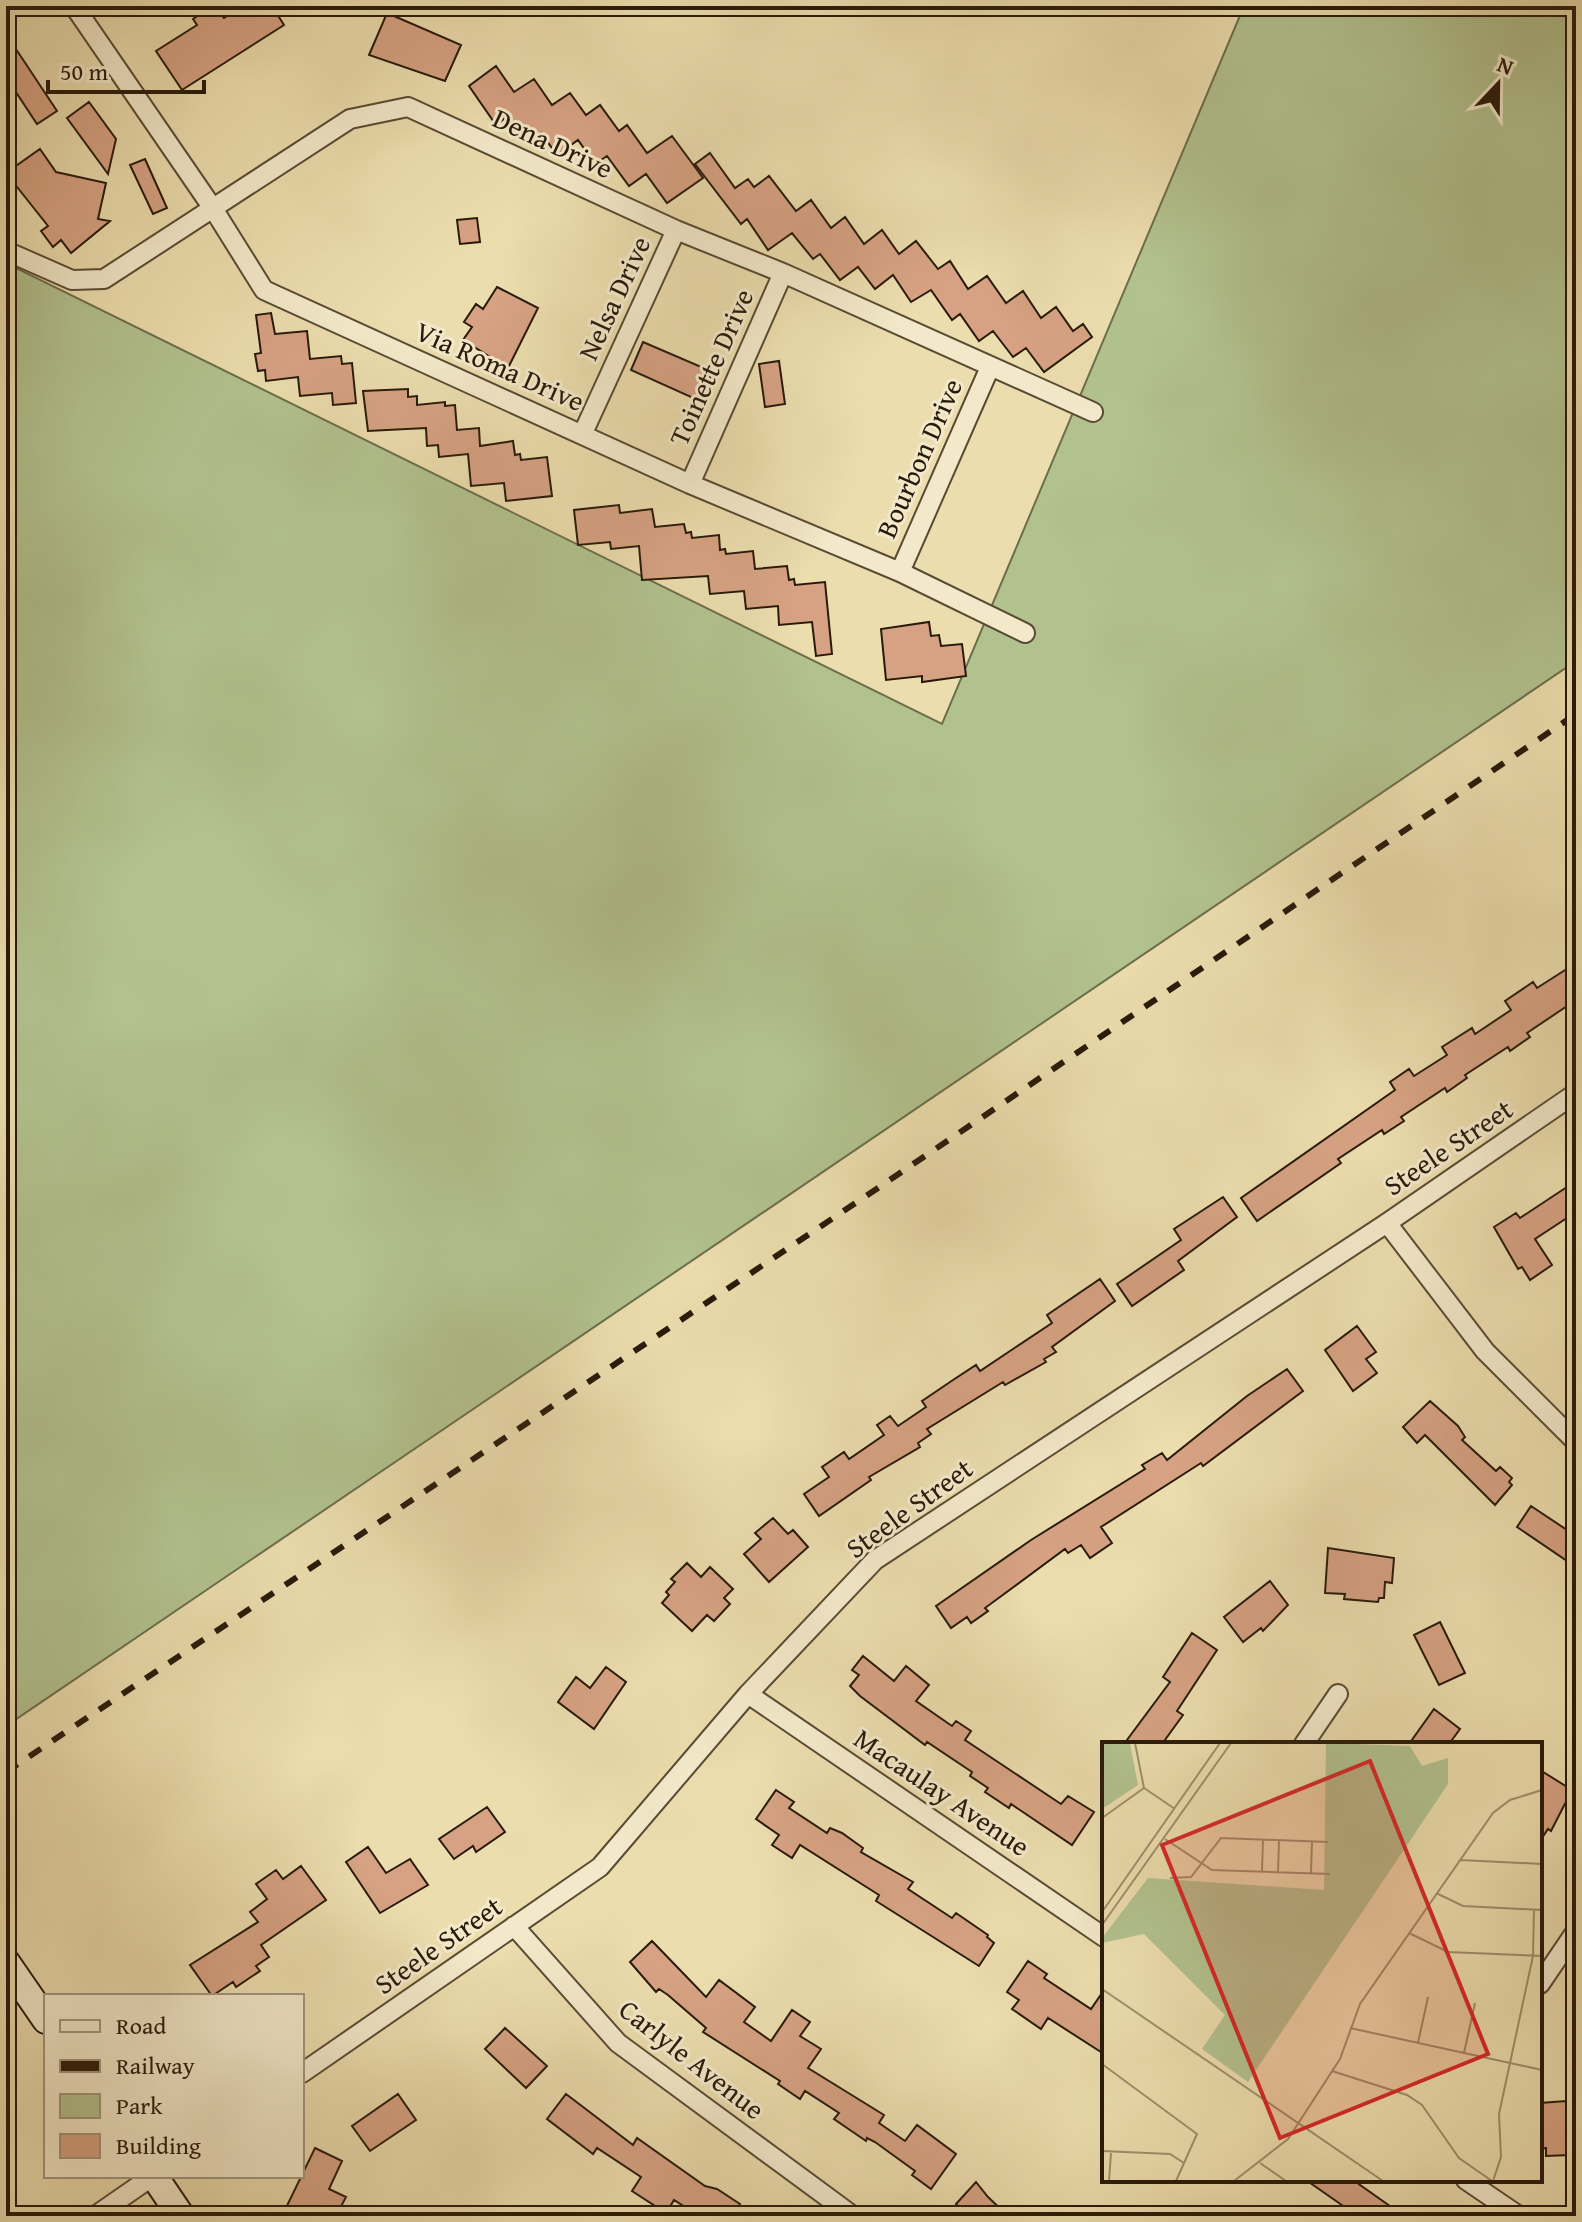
<svg xmlns="http://www.w3.org/2000/svg" width="1582" height="2222" font-family="'Gentium Book Plus',serif">
<style>
.green{fill:#b2c28f;stroke:#6d6e4c;stroke-width:2}
.building{fill:#d6a283;stroke:#281a0a;stroke-width:2}
.lines{fill:none;stroke-linecap:round;stroke-linejoin:round}
.street-casing{stroke:#594b33;stroke-width:22}
.secondary-casing{stroke:#281a0a;stroke-width:30}
.street{stroke:#f3e9ca;stroke-width:18}
.secondary{stroke:#f3e9ca;stroke-width:26}
.rail{stroke:#281a0a;stroke-width:6;stroke-dasharray:14 14;stroke-linecap:butt}
.labels{text-anchor:middle;stroke-width:6;stroke-linejoin:round;paint-order:stroke}
.street-label{font-size:28px;fill:#281a0a;stroke:#f3e9ca}
.inset-road{fill:none;stroke:#9e8f6c;stroke-width:2}
.view{fill:#d62828;fill-opacity:0.15;stroke:#d62828;stroke-width:4}
.inset-edge{fill:none;stroke:#281a0a;stroke-width:4}
</style>
<rect width="100%" height="100%" fill="#ecddae"/>
<filter id="stains"><feTurbulence type="fractalNoise" baseFrequency=".0025" numOctaves="4"/><feColorMatrix values="0 0 0 0 .2 0 0 0 0 .09 0 0 0 0 .02 0 0 0 .5 -.17"/></filter>
<radialGradient id="worn" r=".72"><stop offset=".6" stop-color="#630" stop-opacity="0"/><stop offset="1" stop-color="#630" stop-opacity=".3"/></radialGradient>
<!-- green -->
<path class="green" d="M1244,6H1576V661L6,1726V263L942,724Z"/>
<!-- building -->
<path class="building" d="M213,6L224,18L242,6H272L284,25L182,90L156,51L197,25L193,19Z
M387,13L461,45L445,81L369,55Z
M6,34L57,111L37,124L6,77Z
M496,66L514,92L534,79L552,105L570,93L586,115L600,105L619,131L627,125L647,153L672,136L703,178L667,203L646,174L629,186L607,156L595,164L578,140L557,155L541,133L527,143L508,116L496,125L469,86Z
M89,102L116,139L108,174L67,118Z
M40,149L56,172L106,183L98,219L110,221L71,253L61,240L53,247L41,231L48,226L6,173Z
M710,153L735,188L748,179L754,187L769,176L796,211L811,200L831,228L845,217L864,244L882,230L899,254L916,241L938,269L950,261L968,289L987,276L1006,303L1023,291L1041,318L1056,307L1073,331L1083,324L1092,337L1044,372L1026,348L1013,357L993,331L979,341L960,314L952,320L931,290L911,302L893,275L875,289L858,267L840,280L820,254L813,259L792,233L768,250L747,219L741,224L695,164Z
M145,159L167,208L153,214L130,165Z
M477,218L480,242L460,244L457,220Z
M497,287L538,308L508,368L463,340L472,327L464,322L476,304L483,309Z
M271,313L275,334L307,331L310,359L341,356L342,364L352,363L356,403L333,405L332,393L300,396L298,377L266,381L265,370L258,371L255,354L261,353L256,315Z
M643,342L706,369L712,380L702,402L631,370Z
M779,361L785,404L765,407L759,364Z
M408,389V397L417,396V405L445,402V406L455,405L457,430L479,428L480,446L513,441L515,455L520,454L521,460L547,457L552,496L506,501L504,483L471,486L468,454L439,457L438,445L427,446L426,428L368,431L363,391Z
M619,505L620,513L652,509L655,527L684,524L686,533L691,532L692,538L719,535L720,550L725,549L726,554L753,551L755,569L787,566L789,580L794,579L795,585L825,582L832,654L816,656L812,622L779,625L778,606L746,609L744,591L710,594L708,576L642,580L639,546L611,549L610,542L578,545L574,510Z
M929,622L931,636L939,635L941,646L962,644L966,676L922,682V676L886,680L881,629Z
M1576,963V1000L1527,1033L1530,1037L1510,1051L1508,1047L1465,1075L1467,1078L1447,1092L1445,1088L1401,1117L1404,1121L1384,1134L1382,1130L1338,1159L1341,1163L1257,1221L1241,1198L1395,1090L1390,1082L1409,1069L1414,1076L1447,1055L1442,1047L1472,1028L1475,1034L1511,1010L1505,1001L1533,982L1537,988Z
M1576,1181V1212L1535,1239L1552,1265L1530,1280L1522,1267L1518,1269L1494,1227L1516,1213L1520,1218Z
M1223,1197L1237,1217L1178,1261L1184,1270L1132,1306L1117,1284L1181,1240L1174,1229Z
M1100,1279L1115,1301L1052,1347L1056,1352L1044,1359L1046,1362L1005,1385L1003,1382L927,1429L931,1434L918,1443L920,1447L869,1477L871,1480L819,1516L804,1494L829,1477L822,1467L844,1452L849,1459L884,1435L877,1425L890,1416L898,1426L926,1407L922,1401L953,1380L976,1365L980,1371L1052,1323L1047,1315Z
M1357,1326L1376,1352L1366,1359L1377,1373L1353,1391L1325,1350Z
M1287,1369L1303,1391L1203,1466L1201,1463L1101,1527L1112,1543L1090,1558L1081,1545L1068,1553L1065,1549L985,1608L988,1611L971,1623L967,1617L951,1628L936,1606L1031,1540L1145,1469L1142,1465L1162,1453L1167,1460L1247,1396Z
M1430,1401L1458,1426L1465,1437L1462,1440L1496,1471L1500,1467L1512,1478L1509,1482L1512,1485L1495,1505L1425,1435L1417,1443L1403,1427Z
M1531,1506L1576,1536V1567L1517,1527Z
M773,1518L788,1534L793,1530L808,1547L769,1582L744,1554L761,1539L755,1533Z
M1328,1548L1394,1558L1392,1583L1385,1582L1384,1598H1379L1378,1602L1344,1599L1345,1594L1325,1593Z
M687,1563L701,1577L710,1567L733,1589L724,1598L730,1604L714,1621L707,1615L692,1631L662,1603L669,1595L666,1592L675,1582L671,1579Z
M1270,1581L1288,1605L1263,1631L1261,1628L1243,1642L1224,1617Z
M1440,1622L1465,1673L1439,1685L1414,1635Z
M1192,1633L1217,1650L1177,1711L1183,1715L1162,1744H1124L1170,1682L1163,1677Z
M863,1656L894,1681L906,1666L929,1685L916,1701L952,1726L956,1721L971,1731L965,1740L1061,1804L1068,1796L1094,1812L1072,1845L1011,1804L1009,1808L985,1792L988,1788L970,1776L972,1772L927,1742L925,1745L860,1696L850,1686L859,1675L852,1670Z
M606,1667L626,1682L594,1729L558,1702L576,1677L590,1688Z
M1434,1709L1460,1729L1449,1744H1409Z
M1540,1770L1572,1790L1551,1831L1548,1829L1540,1841Z
M776,1790L794,1802L789,1808L827,1833L830,1828L842,1833L863,1848L861,1852L913,1882L908,1889L952,1918L956,1913L988,1935L987,1937L994,1943L979,1966L876,1901L879,1895L800,1845L792,1858L772,1845L779,1835L756,1819Z
M487,1807L505,1832L476,1852L473,1846L454,1859L439,1839Z
M368,1847L386,1873L410,1859L428,1885L380,1913L346,1862Z
M301,1866L326,1900L261,1945L269,1957L256,1966L260,1971L236,1987L233,1982L212,1996L190,1965L258,1922L250,1912L267,1899L256,1884L276,1870L283,1879Z
M652,1941L706,1997L719,1980L755,2007L744,2022L771,2041L792,2010L810,2022L800,2036L821,2049L808,2068L884,2115L879,2123L905,2141L917,2125L956,2154L931,2189L912,2175L915,2171L875,2142L867,2138L866,2141L834,2119L839,2113L805,2091L800,2099L778,2084L780,2081L703,2032L706,2028L668,1995L659,1989L656,1992L630,1962Z
M1028,1961L1047,1974L1044,1978L1091,2009L1104,1990V2054L1048,2018L1041,2029L1012,2009L1019,2000L1007,1992Z
M505,2028L547,2066L526,2088L485,2049Z
M398,2094L416,2120L370,2151L352,2126Z
M566,2094L633,2145L637,2138L705,2186L717,2189L740,2204L732,2216H699L674,2200L666,2213L632,2191L641,2177L597,2148L593,2154L547,2119Z
M1566,2101L1570,2155L1546,2156V2148L1540,2149V2103Z
M315,2148L342,2161L329,2189L346,2197L336,2216L319,2210L317,2216H282Z
M1306,2180H1353L1404,2216H1341L1346,2208Z
M976,2182L988,2197L1008,2216H969L956,2204Z"/>
<g class="lines">
<defs>
<path id="street" d="M74,6L214,210L264,290L690,484L900,572L1025,633
M6,251L72,280L104,279L350,119L408,107L676,230L783,273L1093,412
M583,433L676,230
M690,484L783,273
M900,572L990,367
M1387,1223L1485,1351L1576,1442
M748,1694L1104,1937
M1304,1744L1338,1694
M514,1926L618,2043L853,2216
M1540,1984L1576,1931
M302,2073L600,1867L748,1694L875,1560L1387,1223L1576,1093
M1466,2180L1519,2216
M95,2216L153,2176"/>
<path id="secondary" d="M6,1962L46,2020
M154,2176L181,2216"/>
</defs>
<!-- street casing -->
<use href="#street" class="street-casing"/>
<!-- secondary casing -->
<use href="#secondary" class="secondary-casing"/>
<!-- street -->
<use href="#street" class="street"/>
<!-- secondary -->
<use href="#secondary" class="secondary"/>
<!-- rail -->
<path class="rail" d="M6,1772L875,1190L1576,714"/>
</g>
<g class="labels">
<!-- street labels -->
<g class="street-label">
<text transform="translate(553 143) rotate(25)" y="10">Dena Drive</text>
<text transform="translate(614 298) rotate(-65)" y="10">Nelsa Drive</text>
<text transform="translate(500 366) rotate(24)" y="10">Via Roma Drive</text>
<text transform="translate(711 367) rotate(-66)" y="10">Toinette Drive</text>
<text transform="translate(919 458) rotate(-66)" y="10">Bourbon Drive</text>
<text transform="translate(1448 1147) rotate(-34)" y="10">Steele Street</text>
<text transform="translate(909 1508) rotate(-36)" y="10">Steele Street</text>
<text transform="translate(942 1792) rotate(34)" y="10">Macaulay Avenue</text>
<text transform="translate(438 1945) rotate(-35)" y="10">Steele Street</text>
<text transform="translate(692 2059) rotate(38)" y="10">Carlyle Avenue</text>
</g>
</g>
<!-- overview -->
<g transform="translate(1102 1742)">
<rect width="440" height="440" fill="#ecddae"/>
<path d="M0,1H28L36,43L0,67ZM224,1L308,4L320,24L346,16V42L146,340L100,307L123,273L42,192L0,201V196L46,136L222,148Z" fill="#b2c28f"/>
<path class="inset-road" d="M33,1L42,46M42,46L73,67M0,76L42,46M63,97L110,128L228,132M358,118L440,122M160,129L161,98M176,130L177,98M209,131L210,99M68,136L89,135L119,96L226,100M334,151L361,164L440,168M0,170L118,1M0,183L129,1M307,191L346,210L440,214M0,247L281,439M248,286L440,328M316,301L326,255M362,311L373,261M0,322L95,392L74,439M230,329L305,353L320,363L357,416L390,439M0,409L68,412L82,421M158,421L184,439M7,439L9,411M132,439L186,397L238,317L258,262L391,71L408,58L440,48M391,439L399,415L397,372L431,214L432,168"/>
<path class="view" d="M268,19L386,312L178,396L60,103Z"/>
<rect width="440" height="440" class="inset-edge"/>
</g>
<!-- margin -->
<rect width="1582" height="2222" fill="none" stroke="#ecddae" stroke-width="32"/>
<rect x="8" y="8" width="1566" height="2206" fill="none" stroke="#281a0a" stroke-width="4"/>
<rect x="16" y="16" width="1550" height="2190" fill="none" stroke="#281a0a" stroke-width="2"/>
<!-- legend -->
<rect x="44" y="1994" width="260" height="184" fill="#f3e9ca" stroke="#a2967d" stroke-width="2"/>
<rect x="60" y="2020" width="40" height="12" fill="#f3e9ca" stroke="#a2967d" stroke-width="2"/>
<text x="116" y="2034" font-size="24" fill="#281a0a">Road</text>
<rect x="60" y="2060" width="40" height="12" fill="#281a0a" stroke="#a2967d" stroke-width="2"/>
<text x="116" y="2074" font-size="24" fill="#281a0a">Railway</text>
<rect x="60" y="2094" width="40" height="24" fill="#b2c28f" stroke="#a2967d" stroke-width="2"/>
<text x="116" y="2114" font-size="24" fill="#281a0a">Park</text>
<rect x="60" y="2134" width="40" height="24" fill="#d6a283" stroke="#a2967d" stroke-width="2"/>
<text x="116" y="2154" font-size="24" fill="#281a0a">Building</text>
<!-- north arrow -->
<g transform="translate(1498 84) rotate(22)" stroke="#f3e9ca" stroke-width="6" paint-order="stroke">
<path d="M0-6L14 30L0 20L-14 30Z" fill="#281a0a"/>
<text y="-12" font-size="22" font-weight="bold" text-anchor="middle" fill="#281a0a">N</text>
</g>
<!-- scale -->
<path d="M48 80v12h156v-12" fill="none" stroke="#281a0a" stroke-width="4"/>
<text x="60" y="80" font-size="24" fill="#281a0a" stroke="#f3e9ca" stroke-width="6" paint-order="stroke">50 m</text>
<rect width="100%" height="100%" filter="url(#stains)"/>
<rect width="100%" height="100%" fill="url(#worn)"/>
</svg>
